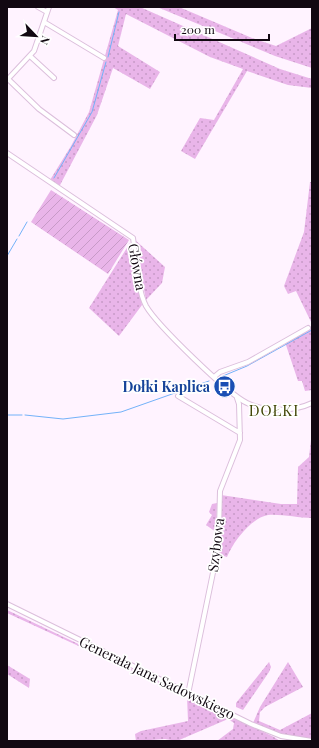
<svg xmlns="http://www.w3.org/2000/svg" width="319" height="748" font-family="'Playfair Display',serif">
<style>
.grass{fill:url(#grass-dots)}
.garden{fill:url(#garden-furrows)}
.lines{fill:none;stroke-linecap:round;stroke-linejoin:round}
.stream{stroke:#73b2f9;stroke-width:1}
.minor-casing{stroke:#dcbfdc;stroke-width:6}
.minor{stroke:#fff;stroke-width:4}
.labels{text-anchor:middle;stroke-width:3.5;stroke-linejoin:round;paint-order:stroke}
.street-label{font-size:14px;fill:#110811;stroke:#fff}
.transit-label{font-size:14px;font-weight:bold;fill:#164399;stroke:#fff;text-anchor:end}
.neighbourhood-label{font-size:15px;letter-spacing:1px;fill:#414506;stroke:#fff}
</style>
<defs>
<pattern id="grass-dots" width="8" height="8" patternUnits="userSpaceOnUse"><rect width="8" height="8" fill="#e9b5e9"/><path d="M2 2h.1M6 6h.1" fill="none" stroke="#c79ac7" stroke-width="1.8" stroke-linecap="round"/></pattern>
<pattern id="garden-furrows" width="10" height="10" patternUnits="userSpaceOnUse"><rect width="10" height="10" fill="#e9b5e9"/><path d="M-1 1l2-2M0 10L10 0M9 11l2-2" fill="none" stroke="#c79ac7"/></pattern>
</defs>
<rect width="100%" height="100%" fill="#fff3ff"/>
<!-- grass -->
<path class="grass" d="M113,7H140L280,69L312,79V88L288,85L247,71L195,159L181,151L200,118L214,120L243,69L210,57L126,14L118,46L160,72L150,89L113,68L97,115L59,187L50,180L71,146L89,112L118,10Z
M157,7H179L252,38L276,46L312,28V68L275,56Z
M310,182H312V324L296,291L288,294L284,286L304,232Z
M134,239L165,267L162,283L146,300Z
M130,243L142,305L119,336L89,308Z
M312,326V390L305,391L302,381H298L284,339Z
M312,431V518C298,518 282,514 268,515C251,518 233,542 227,557L218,554L221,495L281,504H297L298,467L309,457Z
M217,503L216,532L206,525L212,515L209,512L212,504Z
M7,610L274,737L280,741H217L233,729L234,723L228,719L177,741L165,739L136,741L135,734L141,731L188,721L187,696L7,613Z
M269,662L271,667L269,672L243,710L236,707V703Z
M288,662L303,687L265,707L260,712L259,721L280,730L312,713V740L284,736L253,723L260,707Z
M7,665L30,679L29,688L7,674Z"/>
<!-- garden -->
<path class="garden" d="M51,190L129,240L108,274L31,222Z"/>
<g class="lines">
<!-- stream -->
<path class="stream" d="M108,57L119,12
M54,178L92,112L106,62
M19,236L27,222
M7,256L17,239
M223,376L247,366L312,330
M7,415H22
M25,415L63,419L121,412L209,381"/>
<defs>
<path id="minor" d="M38,7L47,12
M44,22L104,58
M30,56L54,78
M8,79L39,109L74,135
M7,80L34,51L49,7
M7,153L133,238C136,257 137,289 146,306C157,325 228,394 247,403C266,412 293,412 312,403
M214,377L220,372L248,362L308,328
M178,396L240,433
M7,604L251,724L281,736L312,741
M188,694L216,558L219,528L220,491L240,440L239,404L237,398"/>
</defs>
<!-- minor casing -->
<use href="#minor" class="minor-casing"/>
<!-- minor -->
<use href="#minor" class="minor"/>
</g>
<!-- icons -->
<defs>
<symbol id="bus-disc" viewBox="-11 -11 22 22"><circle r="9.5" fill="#1a4fb4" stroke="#fff"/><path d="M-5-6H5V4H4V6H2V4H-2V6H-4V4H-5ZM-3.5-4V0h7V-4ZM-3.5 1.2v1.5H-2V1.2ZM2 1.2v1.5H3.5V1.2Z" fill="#fff"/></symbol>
</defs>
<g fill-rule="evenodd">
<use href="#bus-disc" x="212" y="374" width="25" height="25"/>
</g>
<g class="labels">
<!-- street labels -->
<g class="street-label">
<text transform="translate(137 267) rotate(80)" y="5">Główna</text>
<text transform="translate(216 545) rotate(-83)" y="5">Szybowa</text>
<text transform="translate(157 678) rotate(26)" y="5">Generała Jana Sadowskiego</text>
</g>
<!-- transit labels -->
<g class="transit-label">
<text x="210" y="392">Dołki Kaplica</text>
</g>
<!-- neighbourhood labels -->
<g class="neighbourhood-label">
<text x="274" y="416">DOŁKI</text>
</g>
</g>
<!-- border -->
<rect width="319" height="748" fill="none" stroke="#110811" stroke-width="16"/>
<!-- north arrow -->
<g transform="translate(36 36) rotate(115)" stroke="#ffffff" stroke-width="3" paint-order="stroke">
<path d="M0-3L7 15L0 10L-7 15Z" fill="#110811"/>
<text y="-6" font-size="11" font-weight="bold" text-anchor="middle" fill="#110811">N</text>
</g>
<!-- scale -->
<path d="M175 34v6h94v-6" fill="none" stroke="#110811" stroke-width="2"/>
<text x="181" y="34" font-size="12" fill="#110811" stroke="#ffffff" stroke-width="3" paint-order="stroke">200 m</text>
</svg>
